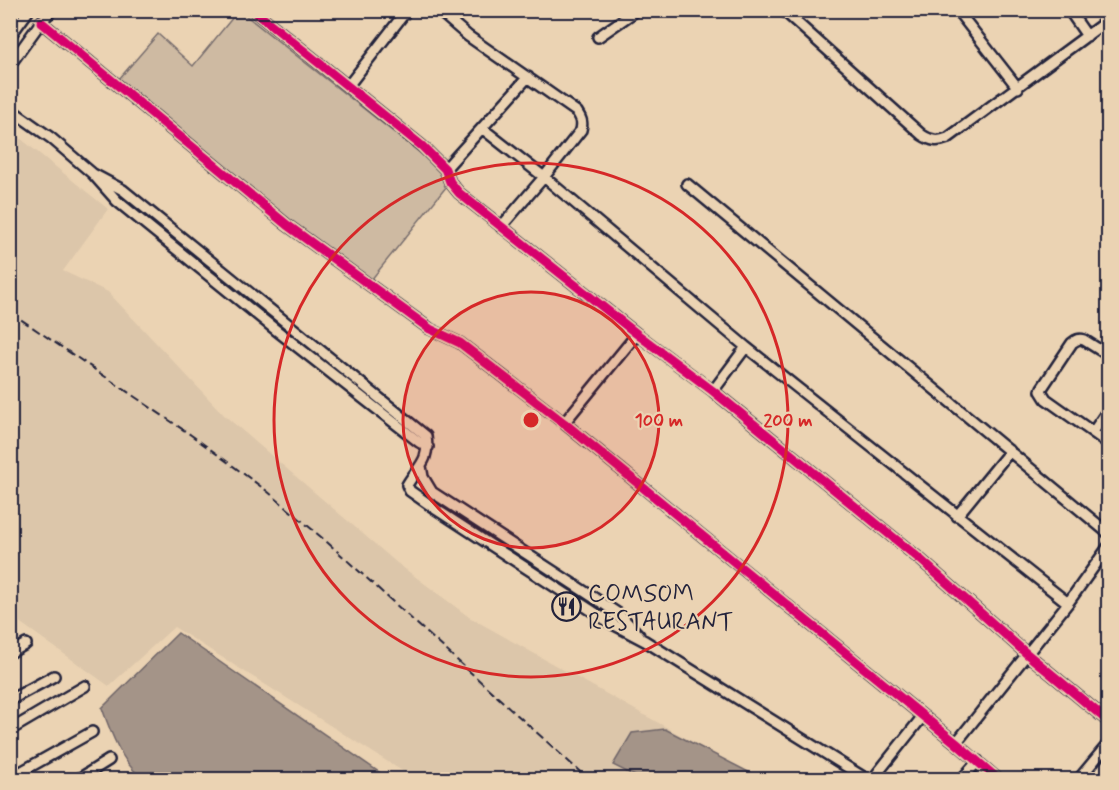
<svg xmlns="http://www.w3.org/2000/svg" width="1119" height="790" font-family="Mynerve,sans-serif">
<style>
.built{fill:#dcc6aa}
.green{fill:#cebaa2;stroke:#786e6e;stroke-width:1.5}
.water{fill:#a49488;stroke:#706669;stroke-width:1.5}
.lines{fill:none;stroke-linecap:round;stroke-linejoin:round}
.street-casing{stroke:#22223b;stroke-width:14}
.street{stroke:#ebd3b3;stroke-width:9}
.rail{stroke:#22223b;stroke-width:2;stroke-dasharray:9 4.5;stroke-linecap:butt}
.cycleway-casing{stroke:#ebd3b3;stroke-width:13}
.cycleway{stroke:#d6006c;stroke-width:9}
.ring{fill:none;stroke:#d62828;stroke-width:3}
.labels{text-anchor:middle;stroke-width:4.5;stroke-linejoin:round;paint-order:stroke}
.poi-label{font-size:24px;fill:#22223b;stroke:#ebd3b3;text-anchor:start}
.centre{fill:#d62828;stroke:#ebd3b3;stroke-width:3}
.ring-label{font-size:18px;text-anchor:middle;font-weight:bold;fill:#d62828;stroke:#ebd3b3;stroke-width:4.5;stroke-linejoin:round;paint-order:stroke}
</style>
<rect width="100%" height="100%" fill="#ebd3b3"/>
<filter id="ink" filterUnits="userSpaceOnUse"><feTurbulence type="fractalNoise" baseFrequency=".0167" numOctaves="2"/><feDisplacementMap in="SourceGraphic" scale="12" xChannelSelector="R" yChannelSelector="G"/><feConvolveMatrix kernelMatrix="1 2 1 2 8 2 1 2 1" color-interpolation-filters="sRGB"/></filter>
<g filter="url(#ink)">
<!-- built -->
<path class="built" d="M10,130L108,209L63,271L108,292L224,415L397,563L469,617L759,779H415L174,627L109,686L11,616Z"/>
<!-- green -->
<path class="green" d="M238,11H240L439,168L447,186L371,280L280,214L119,79L158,34L193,66Z"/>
<!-- water -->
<path class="water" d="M178,633L389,779L228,780C218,774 211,779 201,780C191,780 152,781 145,778C124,770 109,728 102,708Z
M665,729L762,779H641L613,765L632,733Z"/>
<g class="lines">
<defs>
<path id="street" d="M253,10L422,146L445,169L450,182L459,193L637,334L713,391L921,560L1027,654L1108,721
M438,10L468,36L577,112C581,118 583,122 581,130L544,177L501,227
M783,10L922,135C931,141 938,142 948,138L1108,20
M957,10L1018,88
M1069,10L1087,36
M41,22L287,225L430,329L460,343L564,423L956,743L999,780
M10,36L29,10
M598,37L637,10
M10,65L41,22L52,10
M348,86L407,10
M10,109L51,138L93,174L117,201L276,330L419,442L428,447
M483,129L544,177L746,347L1068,603
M445,169L528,77
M93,174L123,190L426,436C430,462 418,466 407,485L410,491L437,510L609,622L645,641L868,780
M687,184L1108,533
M1108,355L1084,340C1079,338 1076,340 1072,343L1042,388L1041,391L1046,399L1108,443
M713,391L746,347
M564,423L637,334
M1093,432L1108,410
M421,466L423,477L432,492L619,614L639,635
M957,516L1010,451
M10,653L26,644
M10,700L54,676
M10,730L85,686
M956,743L1068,603L1108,547
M10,778L92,732
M77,780L109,760
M872,780L923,716
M961,780L978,761
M1078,780L1108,744"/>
</defs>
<!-- street casing -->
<use href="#street" class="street-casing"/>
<!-- street -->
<use href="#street" class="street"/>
<!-- rail -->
<path class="rail" d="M10,312L191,435L267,491L328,543L589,780"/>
<defs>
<path id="cycleway" d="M253,10L422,146L445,169L450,182L459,193L637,334L713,391L921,560L1027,654L1108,721
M41,22L287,225L430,329L460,343L564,423L956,743L999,780"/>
</defs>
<!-- cycleway casing -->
<use href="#cycleway" class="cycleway-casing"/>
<!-- cycleway -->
<use href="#cycleway" class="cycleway"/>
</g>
</g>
<!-- distance rings -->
<circle cx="531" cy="420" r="128" fill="#d62828" fill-opacity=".12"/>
<g class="ring">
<circle cx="531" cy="420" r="128"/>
<circle cx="531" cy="420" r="257"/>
</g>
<!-- icons -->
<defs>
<symbol id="restaurant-ring" viewBox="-11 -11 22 22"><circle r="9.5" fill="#ebd3b3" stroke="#22223b" stroke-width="1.5"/><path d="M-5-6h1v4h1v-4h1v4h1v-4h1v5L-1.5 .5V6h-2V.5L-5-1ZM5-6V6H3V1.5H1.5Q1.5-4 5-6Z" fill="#22223b"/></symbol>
</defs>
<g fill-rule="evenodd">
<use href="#restaurant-ring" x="550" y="590" width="33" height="33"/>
</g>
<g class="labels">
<!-- poi labels -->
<g class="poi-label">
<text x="588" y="601">COMSOM<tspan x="588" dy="28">RESTAURANT</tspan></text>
</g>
</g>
<circle cx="531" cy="420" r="9" class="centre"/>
<g class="ring-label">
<text x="659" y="426">100 m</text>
<text x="788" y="426">200 m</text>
</g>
<!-- margin -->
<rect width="1119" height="790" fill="none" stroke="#ebd3b3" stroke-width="36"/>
<rect x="18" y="18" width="1083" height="754" fill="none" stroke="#22223b" stroke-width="2" filter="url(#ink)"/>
</svg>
